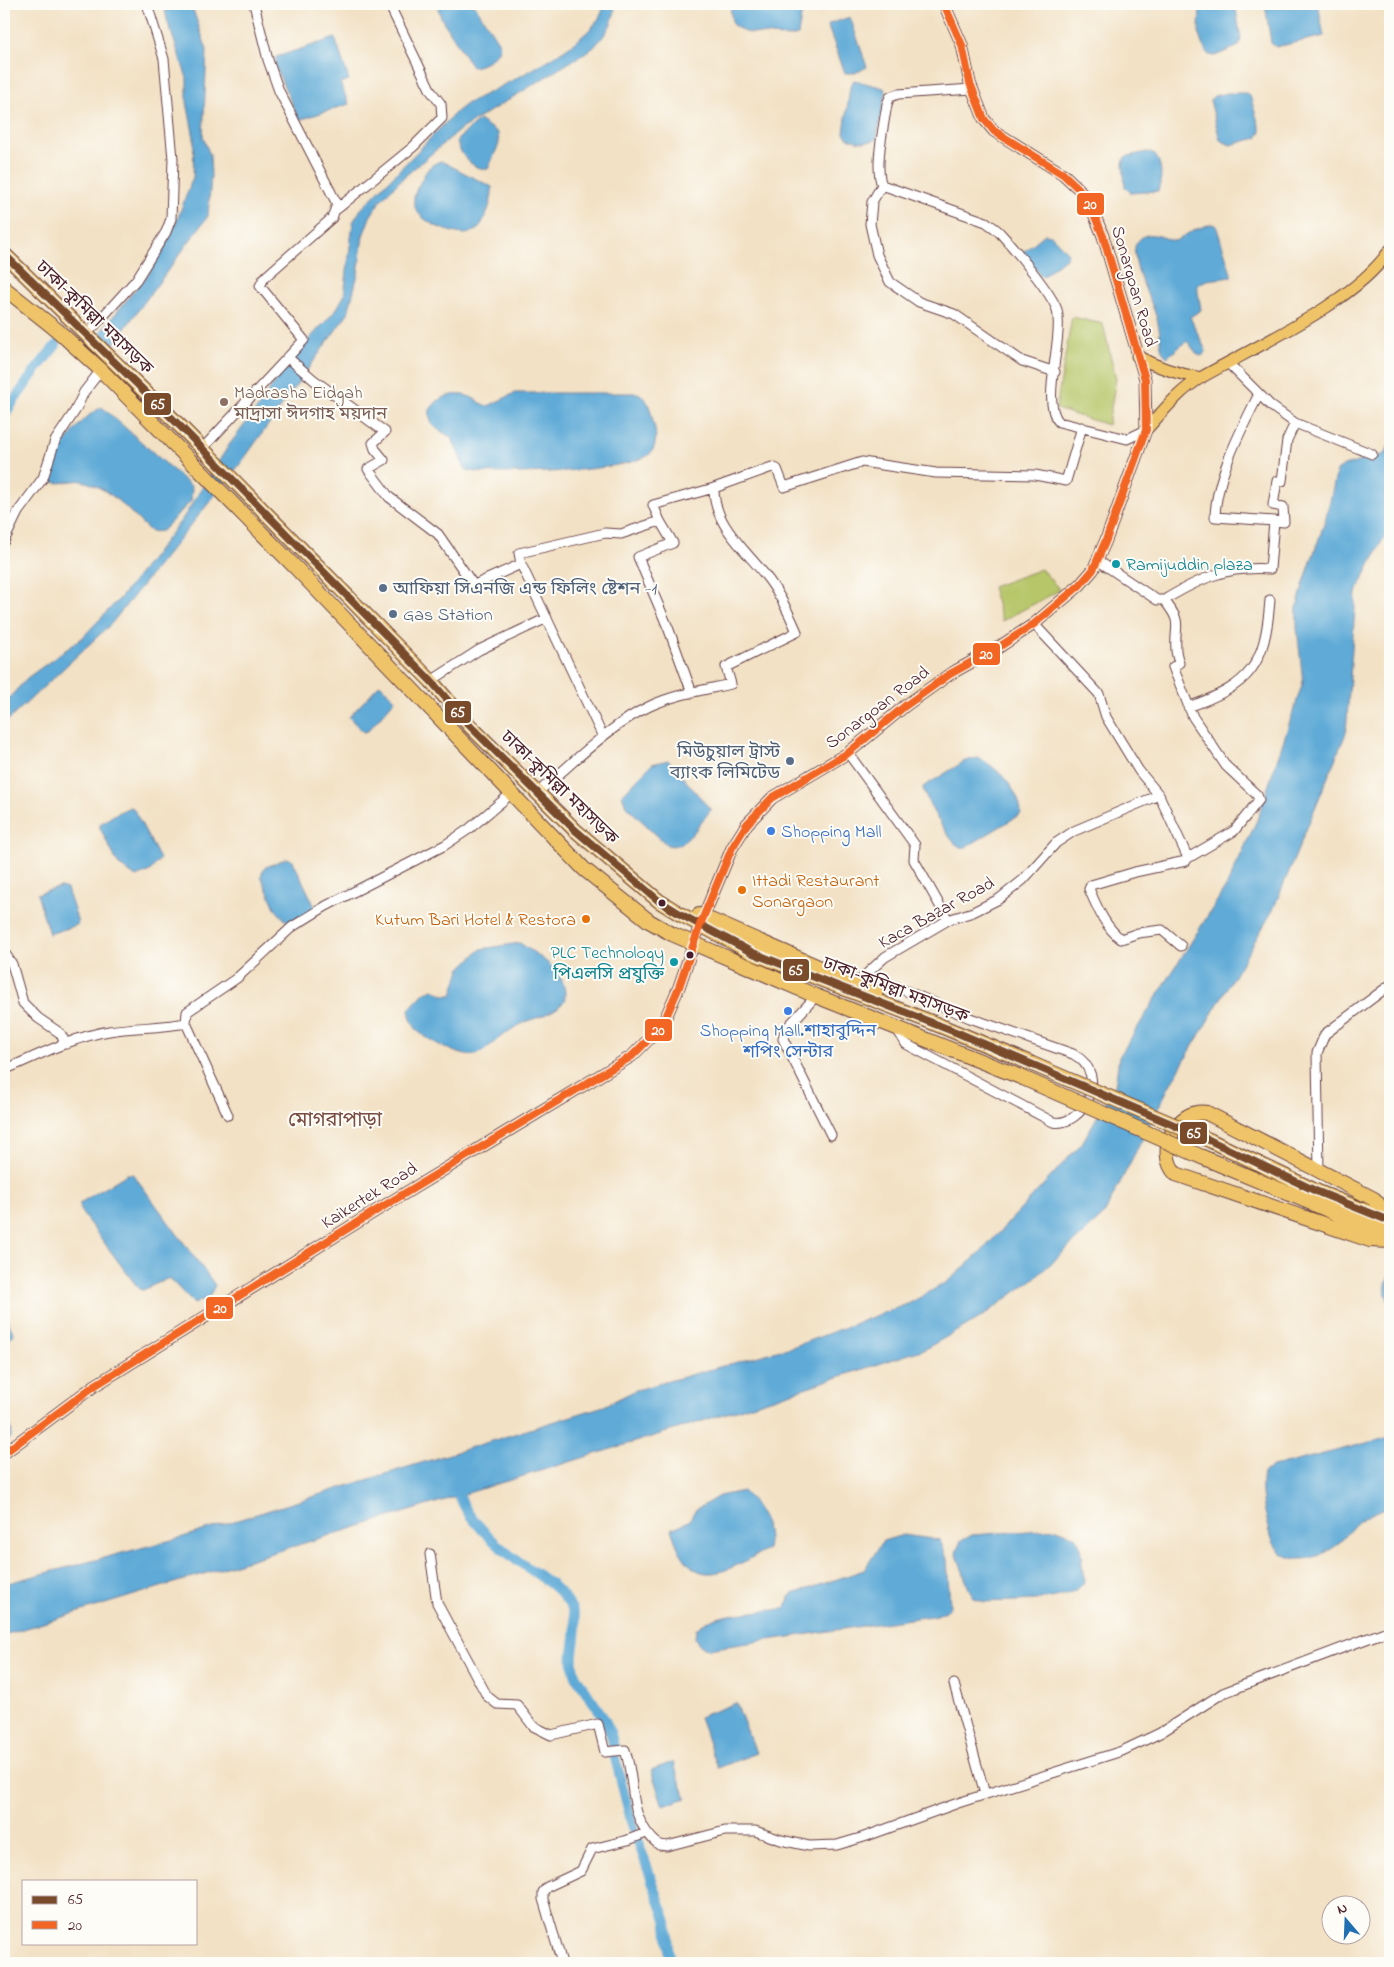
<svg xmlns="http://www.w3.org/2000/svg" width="1394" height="1967" font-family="'Indie Flower','Noto Sans Bengali',sans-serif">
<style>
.green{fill:#b6c668;stroke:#80724a}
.water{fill:#5eaad7;stroke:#546481}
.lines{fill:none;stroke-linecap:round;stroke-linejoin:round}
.canal{stroke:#5eaad7;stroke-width:10}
.minor-casing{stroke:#633c42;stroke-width:11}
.major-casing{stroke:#633c42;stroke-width:13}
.highway-casing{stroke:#633c42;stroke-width:16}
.minor{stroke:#fff;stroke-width:9}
.major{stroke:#efc469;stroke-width:11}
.highway{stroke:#efc469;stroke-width:14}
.highway-bridge-casing{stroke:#633c42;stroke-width:16;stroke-linecap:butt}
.highway-bridge{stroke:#efc469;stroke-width:14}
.bus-1-casing{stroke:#fdfcf7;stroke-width:11}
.bus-2-casing{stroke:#fdfcf7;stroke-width:11}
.bus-1{stroke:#7a4b2a;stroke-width:8}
.bus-2{stroke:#f26522;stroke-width:8}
.education-dot{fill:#8d6e63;stroke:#fdfcf7;stroke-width:2}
.culture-dot{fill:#0f9aa8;stroke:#fdfcf7;stroke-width:2}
.service-dot{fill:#5c6f8a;stroke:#fdfcf7;stroke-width:2}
.shop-dot{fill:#3f7fe0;stroke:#fdfcf7;stroke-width:2}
.food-dot{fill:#e8710a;stroke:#fdfcf7;stroke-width:2}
.bus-dot{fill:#4a1f2b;stroke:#fdfcf7;stroke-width:2}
.labels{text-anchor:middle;stroke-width:4;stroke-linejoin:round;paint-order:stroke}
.street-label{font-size:18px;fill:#4a1f2b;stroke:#fdfcf7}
.education-label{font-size:18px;fill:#785e54;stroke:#fdfcf7;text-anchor:start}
.culture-label{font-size:18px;fill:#0d838f;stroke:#fdfcf7;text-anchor:start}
.service-label{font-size:18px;fill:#4e5e75;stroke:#fdfcf7;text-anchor:start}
.shop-label{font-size:18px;fill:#366cbe;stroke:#fdfcf7;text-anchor:start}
.food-label{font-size:18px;fill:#c56008;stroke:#fdfcf7;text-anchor:start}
.quarter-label{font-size:20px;fill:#774b40;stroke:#fdfcf7}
.line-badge{stroke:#fdfcf7;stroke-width:2}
.badge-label{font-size:14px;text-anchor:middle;font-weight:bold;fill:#fff}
</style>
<rect width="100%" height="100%" fill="#fdfcf7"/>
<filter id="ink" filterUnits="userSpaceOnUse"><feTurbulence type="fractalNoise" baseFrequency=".02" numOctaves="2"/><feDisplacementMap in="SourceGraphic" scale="10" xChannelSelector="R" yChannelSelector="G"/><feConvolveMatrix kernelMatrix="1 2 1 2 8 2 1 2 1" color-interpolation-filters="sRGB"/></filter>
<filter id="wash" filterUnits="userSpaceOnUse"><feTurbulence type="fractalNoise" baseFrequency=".0096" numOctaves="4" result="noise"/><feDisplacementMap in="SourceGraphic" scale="20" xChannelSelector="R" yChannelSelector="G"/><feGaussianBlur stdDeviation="1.12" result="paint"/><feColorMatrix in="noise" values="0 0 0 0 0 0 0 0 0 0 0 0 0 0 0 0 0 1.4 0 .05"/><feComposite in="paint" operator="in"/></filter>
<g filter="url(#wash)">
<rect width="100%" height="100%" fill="#f2e1c4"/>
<!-- green -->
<path class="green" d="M1072,317L1103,324L1116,379L1108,425L1056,409Z
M1041,569L1060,590L1002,621L992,587Z"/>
<!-- water -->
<path class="water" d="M164,4H191L207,50L203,137L210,155L211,176L208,216L109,350L97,336L149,273L164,249L176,223L193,177L194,138L187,102V78L167,20Z
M441,4H474L499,43L500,49C494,58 483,66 472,67L441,18L438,7Z
M603,4H615C615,23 606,34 593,48L461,129L405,176L380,201L370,217L363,236L358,274L348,313L241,463L111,624L4,724V704L27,678L82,638L121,597L183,518L229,445L259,406L287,363L336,310L344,296L353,222L361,209L456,112L466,104C494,89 607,38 603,4Z
M730,4H803L798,35L789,37L744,32L732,24Z
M1199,4H1235L1241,39L1239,46L1215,56L1209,55C1193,35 1202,26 1199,4Z
M1265,4H1318L1324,36L1276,47L1271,43Z
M850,17L867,67L855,73H845L828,27L829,24Z
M335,38L349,80L340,83L349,104L299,120L275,66L276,57Z
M854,80L884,88L886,93L876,140C867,143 849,143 844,133L850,87Z
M1227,93H1246L1250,96L1261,131L1257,138L1230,145L1220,140L1210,100L1214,96Z
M479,120L498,133L499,144L488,169C474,171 458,154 457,140Z
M1147,152L1154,154C1163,164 1162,179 1158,191L1131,193L1125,187L1123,163L1125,157Z
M441,161L492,187C493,201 486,218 478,229C474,231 469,234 464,234C448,233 416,221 414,203C413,195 417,188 421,181C426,171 430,164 441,161Z
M1211,224L1216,225L1231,273V277L1207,280L1197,285L1201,310L1190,317L1206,351L1202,356L1198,355L1187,341L1167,357C1158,350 1161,338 1159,328C1155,303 1137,280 1135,255C1134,249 1135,244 1139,240C1148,229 1163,238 1175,241L1194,230Z
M1045,234L1051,235L1068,253L1067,257L1042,277L1022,253Z
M515,393H638C650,399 651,413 654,425C657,435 657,450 647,456C622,472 500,476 469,471L464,467L452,438C439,429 428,428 430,410C440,393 462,390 478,401C482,404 483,405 488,406Z
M102,407L192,487L191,501L162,531L151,532C130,513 112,489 83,481C73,479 63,485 53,482L47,471C62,449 77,419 102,407Z
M1390,443V525L1356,593L1346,733L1273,910L1170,1085L1103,1216L1036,1277L980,1318L925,1349L690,1425L4,1635V1584L183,1537L604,1406L636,1390L795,1346L910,1303L947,1282L982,1251L1082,1143L1115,1086L1119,1057L1227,885L1257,820L1303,682L1297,628V608L1303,585L1325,521L1337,471L1344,466L1385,454Z
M380,684L395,700L368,731L363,732L349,717Z
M978,758C997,766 1021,792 1021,814L968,846C964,848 961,848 957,845C949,840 923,797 923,787L965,761Z
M668,760L711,810C700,822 686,851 667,845L626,806L622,795L652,764Z
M130,807L133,808L160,859L150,871L136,877L118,864L100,828V824L117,813Z
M287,858L293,861L315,907L296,921L288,923L276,910L261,876L264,868Z
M61,887L67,889L78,922L77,925L49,934L37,894Z
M520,943C538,956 566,970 565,996C565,1010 537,1017 526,1022C519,1025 512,1029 506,1033C495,1040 487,1051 475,1055C463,1059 425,1039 417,1030C412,1023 410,1018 409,1009L425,992L433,989L444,995H452L460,969L481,949Z
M127,1174H133L215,1285L209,1297L194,1304L169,1278L143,1290L139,1289L84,1216L80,1210V1203Z
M1390,1274V1305C1384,1293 1384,1286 1390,1274Z
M4,1314L13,1332L12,1337L4,1343Z
M4,1415L12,1432L10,1439L4,1444Z
M1390,1437V1509C1378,1509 1369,1515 1359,1521C1352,1526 1347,1535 1341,1541C1319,1563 1278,1570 1270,1532C1265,1512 1259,1493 1263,1472L1273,1467Z
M743,1491C758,1505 772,1528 767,1549C721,1575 691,1594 671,1529L689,1521L695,1510L719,1496Z
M1057,1529L1075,1536L1080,1545L1084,1583C1066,1604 1012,1600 985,1602L974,1598L969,1589L956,1552L961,1541L972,1535Z
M903,1535L940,1540L947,1559L950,1606L946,1611L937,1615L708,1649L699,1645L695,1638L696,1629C719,1610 757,1614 786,1608L789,1597L793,1594L864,1570L883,1541Z
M736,1703L756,1753L718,1768L699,1717Z
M673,1762L686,1798L663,1806L651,1770Z"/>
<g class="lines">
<!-- canal -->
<path class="canal" d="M4,415L35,371L56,345
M4,514L8,527L6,535
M454,1484C459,1495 464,1509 472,1518C483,1531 497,1545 510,1555C530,1571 555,1582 569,1604C586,1630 564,1654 577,1678C591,1702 610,1718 614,1748
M615,1758L633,1828
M637,1839L667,1922L670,1963"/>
</g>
</g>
<g filter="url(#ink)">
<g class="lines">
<defs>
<path id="minor" d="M972,89L898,94L890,97L887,104C884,125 874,167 882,185L986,222C991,226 997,229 1001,234C1013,247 1053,295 1057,310C1064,340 1040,402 1059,422L1127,439L1146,430
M882,185L872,202L870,224L877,255L890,282L919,302L954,314L1022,361L1055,372
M337,209L413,147L442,118L441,104L431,91L389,4
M86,335L136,280L166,232L171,219L173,159L164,59L147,4
M287,357L314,380L385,432L373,443L375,449L384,460L368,469L389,497L438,534L472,583L474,585L521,564
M1229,364L1271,406L1295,423L1372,454
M1259,394C1241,430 1216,477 1215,517L1274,521
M202,449L304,340L260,286L264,278L332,218L337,204L279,91L268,60L254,4
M660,521L673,543L638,557L669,630L692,693
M4,541L18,512L43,478L55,441L75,411L84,392L101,370
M1097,560L1157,600H1164
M1034,624L1099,694L1106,717L1139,771L1159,795L1188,858L1186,861L1135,872L1091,885L1089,889C1097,907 1105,927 1121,939L1138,933L1162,930L1181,946
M431,681L479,650L547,618
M1188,707C1251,685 1265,666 1270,600
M603,737L521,564L519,553L605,533L621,534L660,521L653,505L714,488
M848,753L915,845L914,860L948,920
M544,787C575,761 613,723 650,706C676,694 704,690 731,684L726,667L797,632C789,613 779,592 765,575C745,549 713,524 714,488L772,467L777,469L784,487L862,462L936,473L1035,475L1066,481L1082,427
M1188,858L1234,831L1259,800L1257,795L1226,766L1193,717L1173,667L1179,663C1178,659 1176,654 1176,650C1174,623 1184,625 1164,600C1201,578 1226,566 1270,569L1274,521L1284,522L1283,507L1273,505L1277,481H1282L1287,440L1295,423
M4,952L12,964L23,1003L38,1018L60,1033L66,1044
M866,974L970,1018L1073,1054C1112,1075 1082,1128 1053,1122L906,1044L895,1026
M862,978L885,957L948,920L973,912L999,899L1023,880L1056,843L1074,831L1159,795
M816,996L785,1030L783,1039L831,1135
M4,1070C37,1056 73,1037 109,1031C135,1027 160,1028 186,1023
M228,1115L186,1023L187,1012L237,978L292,927L326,906L445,845L469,829L512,793
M1319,1172L1317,1053L1325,1034L1390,985
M430,1554L437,1603L487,1696L497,1704L517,1705L533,1726L551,1735L598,1724L605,1752L625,1750C637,1785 626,1818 659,1845L667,1846L725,1831H755L781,1840L809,1846L837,1845L864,1837L958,1803L1122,1751L1160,1733L1223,1693L1390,1630
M954,1684L985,1794
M562,1963L543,1899V1892L547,1887L581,1871L592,1849L628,1840L646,1833"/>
<path id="major" d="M1137,356C1156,367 1179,374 1201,378
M1146,430C1163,411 1180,390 1202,377C1258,345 1354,303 1390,250
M4,1453L94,1386L374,1212L632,1056L662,1026L679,987L700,925L732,848L747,824L772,798L848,753L905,706L950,674L999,647L1034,624L1080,585L1093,570L1106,540L1146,430L1145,379L1103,236L1090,204L1078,188L1063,174L994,131L984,119L970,83L962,45L944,4"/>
<path id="highway" d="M4,254L181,427L431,681L470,726L575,830L659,901L680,914L753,953L931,1022L1030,1063
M4,288L57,330L101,370L298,570L584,869L649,921L672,934L816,996L1023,1078
M699,915L876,992
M1209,1140L1318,1192L1390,1221
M1202,1157L1390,1236
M1390,1218L1374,1199L1207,1113C1176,1108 1155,1152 1176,1174L1370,1240L1390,1241"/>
</defs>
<!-- minor casing -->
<use href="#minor" class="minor-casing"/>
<!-- major casing -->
<use href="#major" class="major-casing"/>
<!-- highway casing -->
<use href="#highway" class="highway-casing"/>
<!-- minor -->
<use href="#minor" class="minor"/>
<!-- major -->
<use href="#major" class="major"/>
<!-- highway -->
<use href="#highway" class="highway"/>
<defs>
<path id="highway-bridge" d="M1030,1063L1209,1140
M1023,1078L1202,1157"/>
</defs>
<!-- highway-bridge casing -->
<use href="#highway-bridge" class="highway-bridge-casing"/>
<!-- highway-bridge -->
<use href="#highway-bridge" class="highway-bridge"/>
<defs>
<path id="bus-1" d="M4,254L181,427L431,681L470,726L575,830L659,901L680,914L753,953L958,1033L1209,1140L1318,1192L1390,1221"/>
<path id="bus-2" d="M4,1453L94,1386L374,1212L632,1056L662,1026L679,987L700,925L732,848L747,824L772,798L848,753L905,706L950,674L999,647L1034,624L1080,585L1093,570L1106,540L1146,430L1145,379L1103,236L1090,204L1078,188L1063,174L994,131L984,119L970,83L962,45L944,4"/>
</defs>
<!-- bus-1 casing -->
<use href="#bus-1" class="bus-1-casing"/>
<!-- bus-2 casing -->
<use href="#bus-2" class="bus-2-casing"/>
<!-- bus-1 -->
<use href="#bus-1" class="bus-1"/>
<!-- bus-2 -->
<use href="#bus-2" class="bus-2"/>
</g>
</g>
<!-- markers -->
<circle class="education-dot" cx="224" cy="402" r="5"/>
<g class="culture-dot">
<circle cx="1116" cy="564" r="5"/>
<circle cx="674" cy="962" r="5"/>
</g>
<g class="service-dot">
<circle cx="383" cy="588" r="5"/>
<circle cx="393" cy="614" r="5"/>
<circle cx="790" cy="761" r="5"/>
</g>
<g class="shop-dot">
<circle cx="771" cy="831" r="5"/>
<circle cx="788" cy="1011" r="5"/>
</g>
<g class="food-dot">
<circle cx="742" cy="890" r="5"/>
<circle cx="586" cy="919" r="5"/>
</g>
<g class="bus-dot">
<circle cx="662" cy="903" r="4.5"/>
<circle cx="690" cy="955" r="4.5"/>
</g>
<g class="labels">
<!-- street labels -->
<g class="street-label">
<text transform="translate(1135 286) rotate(74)" y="6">Sonargoan Road</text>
<text transform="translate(95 317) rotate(44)" y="6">ঢাকা–কুমিল্লা মহাসড়ক</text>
<text transform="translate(877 707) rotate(-37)" y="6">Sonargoan Road</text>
<text transform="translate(560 787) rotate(44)" y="6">ঢাকা–কুমিল্লা মহাসড়ক</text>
<text transform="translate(936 912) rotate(-29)" y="6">Kaca Bazar Road</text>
<text transform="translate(896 989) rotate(21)" y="6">ঢাকা–কুমিল্লা মহাসড়ক</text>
<text transform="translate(369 1195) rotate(-32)" y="6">Kaikertek Road</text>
</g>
<!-- education labels -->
<g class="education-label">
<text x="234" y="398">Madrasha Eidgah<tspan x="234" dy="21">মাদ্রাসা ঈদগাহ ময়দান</tspan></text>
</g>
<!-- culture labels -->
<g class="culture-label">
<text x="1126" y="570">Ramijuddin plaza</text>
<text x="664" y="958" text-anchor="end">PLC Technology<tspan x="664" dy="21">পিএলসি প্রযুক্তি</tspan></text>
</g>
<!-- service labels -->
<g class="service-label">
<text x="393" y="594">আফিয়া সিএনজি এন্ড ফিলিং ষ্টেশন -1</text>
<text x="403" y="620">Gas Station</text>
<text x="780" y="757" text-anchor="end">মিউচুয়াল ট্রাস্ট<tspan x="780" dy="21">ব্যাংক লিমিটেড</tspan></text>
</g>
<!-- shop labels -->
<g class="shop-label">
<text x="781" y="837">Shopping Mall</text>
<text x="788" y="1036" text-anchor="middle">Shopping Mall.শাহাবুদ্দিন<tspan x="788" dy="21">শপিং সেন্টার</tspan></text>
</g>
<!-- food labels -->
<g class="food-label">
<text x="752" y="886">Ittadi Restaurant<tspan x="752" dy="21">Sonargaon</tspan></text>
<text x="576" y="925" text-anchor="end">Kutum Bari Hotel &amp; Restora</text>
</g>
<!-- quarter labels -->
<g class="quarter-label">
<text x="335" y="1126">মোগরাপাড়া</text>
</g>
</g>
<g class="line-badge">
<rect x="1076" y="192" width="29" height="24" rx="5" fill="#f26522"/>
<rect x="143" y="392" width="29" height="24" rx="5" fill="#7a4b2a"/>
<rect x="972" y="642" width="29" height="24" rx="5" fill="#f26522"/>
<rect x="444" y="700" width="28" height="24" rx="5" fill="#7a4b2a"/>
<rect x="782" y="958" width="28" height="24" rx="5" fill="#7a4b2a"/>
<rect x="644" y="1018" width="29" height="24" rx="5" fill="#f26522"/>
<rect x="1179" y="1121" width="29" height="24" rx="5" fill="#7a4b2a"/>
<rect x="205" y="1296" width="29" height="24" rx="5" fill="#f26522"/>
</g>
<g class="badge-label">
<text x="1090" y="209">20</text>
<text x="158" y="409">65</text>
<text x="986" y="659">20</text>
<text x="458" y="717">65</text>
<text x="796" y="975">65</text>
<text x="658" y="1035">20</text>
<text x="1194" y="1138">65</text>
<text x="220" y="1313">20</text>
</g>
<!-- margin -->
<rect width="1394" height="1967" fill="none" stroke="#fdfcf7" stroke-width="20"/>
<!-- legend -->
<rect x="22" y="1880" width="175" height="65" fill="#fdfcf7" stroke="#b5a4a5"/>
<rect x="32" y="1896" width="25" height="8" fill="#7a4b2a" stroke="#b5a4a5"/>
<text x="68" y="1904" font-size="15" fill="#4a1f2b">65</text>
<rect x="32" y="1921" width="25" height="8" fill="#f26522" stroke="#b5a4a5"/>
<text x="68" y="1930" font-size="15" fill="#4a1f2b">20</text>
<!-- north arrow -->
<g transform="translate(1346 1920) rotate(341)"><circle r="24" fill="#fdfcf7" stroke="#b5a4a5"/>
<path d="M0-4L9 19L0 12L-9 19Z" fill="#1f6fb2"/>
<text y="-8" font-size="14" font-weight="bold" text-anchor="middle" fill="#4a1f2b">N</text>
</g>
</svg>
